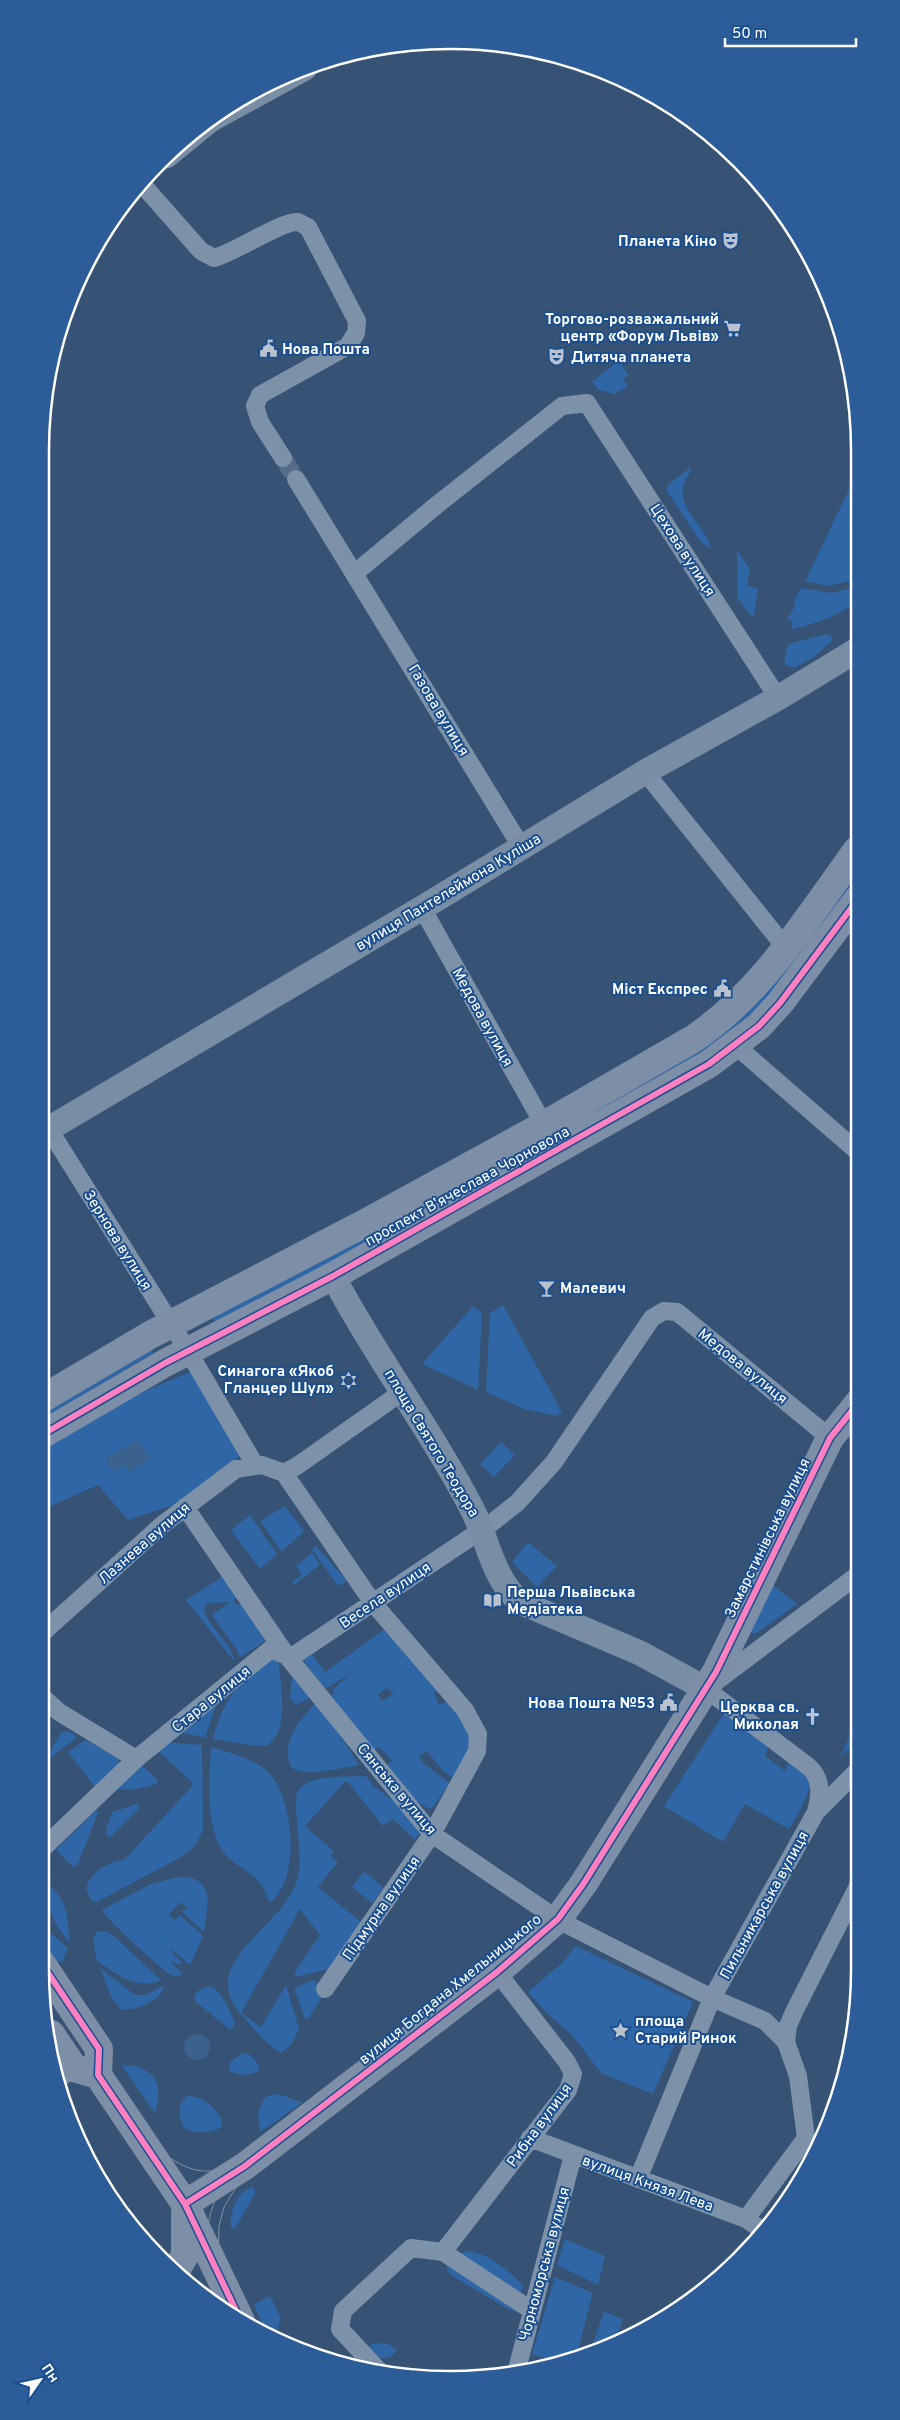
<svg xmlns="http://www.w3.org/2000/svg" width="900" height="2420" font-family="Overpass,sans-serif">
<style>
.green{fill:#2f66a5;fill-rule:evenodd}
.water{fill:#3b618d}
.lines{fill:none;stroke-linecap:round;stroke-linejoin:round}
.street-tunnel{stroke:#546c89;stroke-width:18;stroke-dasharray:18 9;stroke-linecap:butt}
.street{stroke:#7d92a8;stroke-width:18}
.secondary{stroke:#798da4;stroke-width:25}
.primary{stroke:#7d8ea7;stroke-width:28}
.tram{stroke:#7e92a7;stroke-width:1}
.cycleway-casing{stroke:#1b4f8f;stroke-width:9}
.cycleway{stroke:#ff80c0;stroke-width:6}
.labels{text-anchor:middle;stroke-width:4;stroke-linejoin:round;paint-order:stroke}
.poi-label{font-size:15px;font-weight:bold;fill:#fff;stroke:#1b4f8f;text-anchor:end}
.street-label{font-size:15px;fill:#fff;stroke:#1b4f8f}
.rim{fill:none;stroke:#fff;stroke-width:2.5}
</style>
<rect width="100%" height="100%" fill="#365274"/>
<!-- green -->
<path class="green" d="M621,359L623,362L621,364L629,376L623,379L628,386L615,394L599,390L592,382Z
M690,468L691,471C666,505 705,520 711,549L700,541L666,490L669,484Z
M857,473V579L829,586L805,581Z
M737,550L750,569L747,585L758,589L754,615L751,616L737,597Z
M857,587V600C839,617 815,623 791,630L793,621L787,620L796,604L793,603L801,588L832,593Z
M827,634L832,637V641L814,657L794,668L784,664L787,647L791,643Z
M858,870V882L772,997L728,1038L572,1129L569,1124L701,1049Z
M562,1128L565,1133L319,1270L216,1324L212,1317Z
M503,1305L562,1412L556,1416L524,1409L486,1392L490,1313Z
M473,1306L482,1313L478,1390L422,1364Z
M151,1348L153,1353L40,1421V1414Z
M195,1370L244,1453L186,1501L128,1520L98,1485L40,1511V1444L100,1410Z
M501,1442L515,1455L494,1477L480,1464Z
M285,1506L304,1531L282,1552L260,1521Z
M250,1515L277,1554L260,1569L231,1530Z
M528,1542L557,1566L537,1587L512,1562Z
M316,1546L347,1581L338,1586L312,1549Z
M312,1553L320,1565L294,1585L292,1582L302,1575L296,1566Z
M222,1574L242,1595L233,1600L237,1605L243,1603L267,1640L240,1657L237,1650L212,1615L230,1602L208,1603L204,1608C205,1625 233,1643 234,1661L186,1600L219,1579Z
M769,1582L797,1604L755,1634L750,1632Z
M385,1629L440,1690L434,1693L439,1706L448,1700L477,1733L453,1778L443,1771L427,1751L419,1756L424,1764L450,1783L433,1807L429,1809L383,1780L382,1768L392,1761L378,1746L375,1751L328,1697L335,1693L332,1690L351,1674L381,1657L323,1690L303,1659L312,1654L325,1672ZM386,1688L394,1693L382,1701L378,1695Z
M268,1655L278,1660L279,1665C281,1688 290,1732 266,1746L249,1745L213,1739C225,1695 237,1687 268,1655Z
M292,1676L310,1698L296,1705L290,1698Z
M218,1699L205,1738L173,1730Z
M318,1701L359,1765C343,1768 303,1778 291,1767C280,1741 301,1718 318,1701Z
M726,1710L770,1743L765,1756L785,1771L790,1759L812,1783L799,1813L789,1829L745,1804L723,1842L664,1806Z
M859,1716V1740L840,1757Z
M67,1731L76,1735L75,1739L43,1763L61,1733Z
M85,1740L119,1758L118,1764L95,1787L68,1752Z
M163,1742L202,1745L203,1830L195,1846L181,1857L97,1902L92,1901L86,1889L88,1882L98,1870L113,1862L125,1859L194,1784L154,1747Z
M211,1747C230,1753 253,1758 268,1772C294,1797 301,1877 271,1902L268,1901C261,1874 246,1874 228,1857C204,1834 209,1777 211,1747Z
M139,1763L158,1780L157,1784L136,1789L114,1790Z
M366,1776L373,1786L420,1820L423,1827L415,1840L393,1819L383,1826L347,1781L344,1783L305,1826L334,1851L330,1856L338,1862L318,1887L361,1922L336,1967L296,1977L294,1973L320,1935L300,1909L241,2013L261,2027L286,1985L299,2029L291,2045L281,2053C267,2045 256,2031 245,2019C190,1961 285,1930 298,1877C304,1856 291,1801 298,1791C308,1774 349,1777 366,1776Z
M137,1804L140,1808L111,1837H107L106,1829L112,1812Z
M96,1810L98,1813L77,1866L73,1867L56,1850Z
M364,1871L384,1888L372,1903L352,1887Z
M178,1877C216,1875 208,1905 204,1932L182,1912L187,1908L181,1902L169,1914L175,1920L180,1915L203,1936L190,1965L174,1951L170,1950L182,1962L179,1965L174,1962H170L183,1974C179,1976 175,1977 171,1975C161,1969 106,1919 102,1910L151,1884Z
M47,1885C67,1895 69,1922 69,1942C54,1924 46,1908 47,1885Z
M40,1924L68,1948L62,1962L50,1960L40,1945Z
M97,1931L108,1932L116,1938L162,1981C133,1989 120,1976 97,1961L93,1939Z
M576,1946L693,2002L653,2094L601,2073L572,2035L548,2014L528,1992L562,1963Z
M100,1968L135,1995H146L164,1985C163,2001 133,2012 120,2009L111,1996Z
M313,1980L325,1988V1992L308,2019H305L294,1988Z
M210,1986C222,1990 229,2011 235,2022L233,2028L229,2029L196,2002L194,1996L199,1990Z
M243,2053L249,2054L258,2064L259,2071C249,2076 237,2076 229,2070L230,2062Z
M134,2065C160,2075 162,2087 155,2113L122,2066Z
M273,2094L285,2096L302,2103L260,2132L258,2113L264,2098Z
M187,2096C202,2095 215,2107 222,2120L221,2127C213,2134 195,2133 185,2129C178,2119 177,2104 187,2096Z
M254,2187L255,2193L235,2229L231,2228C230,2212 236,2190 254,2187Z
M565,2239L605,2256L598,2285L557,2265Z
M465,2251C486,2251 509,2271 523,2285L520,2297L522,2308L517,2312L506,2308L451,2275L446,2268Z
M555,2277L593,2293L576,2358L561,2363L532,2354Z
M270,2296L281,2318L276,2335L278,2340L267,2335L254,2304Z
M604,2312L623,2319L614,2345L598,2352L591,2349Z
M384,2343L389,2344L397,2351L389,2358H380L368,2347L372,2344Z"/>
<!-- water -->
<path class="water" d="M137,1440L150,1457L148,1460L129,1472L124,1464L113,1471L106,1461L107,1458Z
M184 2047a13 13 0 1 1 26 0a13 13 0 1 1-26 0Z"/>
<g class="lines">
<!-- street-tunnel -->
<path class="street-tunnel" d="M283,458L296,479"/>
<!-- street -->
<path class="street" d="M141,183L201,251L214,258C234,253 283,220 298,222C301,223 305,226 308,227L357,321L356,333L348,346L260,395L255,406L260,422L283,458
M296,479L522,848
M355,573L438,504L562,406L587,403L778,698
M645,772L785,947
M422,908L544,1125
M735,1045L858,1152
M40,1115L188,1351L255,1465
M284,1473L297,1466L402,1392
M185,1507L287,1656L432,1834L560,1921L712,1998L765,2021L786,2042L798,2076L806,2138L746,2219
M40,1635L162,1525L236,1469L262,1465L284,1473L373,1603L465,1710L478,1734L477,1751L432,1834L325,1989
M40,1695L59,1712L136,1759
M818,1810L860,1768
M40,1851L136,1759L271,1649L287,1656L296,1654L489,1525L517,1503L554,1462L652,1318L664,1311L677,1312L830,1438
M786,2042L788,2026L794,2012L860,1882
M58,2079L74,2068
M530,2138L746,2219L763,2231
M806,2138L818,2149
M638,2179L712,1998L816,1812C820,1795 823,1780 809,1767L706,1689L859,1574
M443,2252L568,2090L573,2074L567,2062L497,1972
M381,2373L340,2329L343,2311L411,2248L443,2252L531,2310
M516,2373L573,2155"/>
<!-- secondary -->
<path class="secondary" d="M166,156L210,120L305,68
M40,1134L422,908L645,772L778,698L857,650
M333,1276C374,1355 429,1426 470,1505C488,1537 491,1577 520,1602L640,1653L706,1689"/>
<!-- primary -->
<path class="primary" d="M40,1400L150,1335L367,1222L544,1125L693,1039C763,992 808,917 857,850
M40,1436L165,1363L333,1276L709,1064L759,1026L780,1003L858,899
M40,1961L99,2049L98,2075L185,2204L241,2321
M51,2034L74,2068L98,2075
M185,2204L245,2166L497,1972L558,1919L584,1883L716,1672L830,1438L859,1402
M177,2269L185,2255V2213"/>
<!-- tram -->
<path class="tram" d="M41,1973L183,2190L206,2237
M48,2020C113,2116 180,2210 232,2314
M163,2153C187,2171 208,2178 236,2163
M155,2172C175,2191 197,2196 223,2186
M216,2260L249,2327
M218,2264L219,2226L224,2207L247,2170L425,2031
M210,2270C202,2230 209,2203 233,2170L502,1963L542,1929L563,1907L702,1692L828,1436L859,1399"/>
<defs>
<path id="cycleway" d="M40,1436L165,1363L333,1276L709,1064L759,1026L780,1003L858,899
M40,1961L99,2049L98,2075L185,2204L241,2321
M185,2204L245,2166L497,1972L558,1919L584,1883L716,1672L830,1438L859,1402"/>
</defs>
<!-- cycleway casing -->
<use href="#cycleway" class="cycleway-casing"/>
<!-- cycleway -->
<use href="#cycleway" class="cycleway"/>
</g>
<!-- icons -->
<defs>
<symbol id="theatre-bare" viewBox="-9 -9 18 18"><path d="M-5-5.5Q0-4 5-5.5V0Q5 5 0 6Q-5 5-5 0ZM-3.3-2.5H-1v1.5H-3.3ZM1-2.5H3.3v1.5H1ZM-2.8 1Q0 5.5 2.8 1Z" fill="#b9c2ce" stroke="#1b4f8f" stroke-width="2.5" paint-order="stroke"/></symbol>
<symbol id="supermarket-bare" viewBox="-9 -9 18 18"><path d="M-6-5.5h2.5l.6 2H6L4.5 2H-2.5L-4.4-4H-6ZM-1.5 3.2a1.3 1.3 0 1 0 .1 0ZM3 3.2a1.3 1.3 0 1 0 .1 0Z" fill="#b9c2ce" stroke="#1b4f8f" stroke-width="2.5" paint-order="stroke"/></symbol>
<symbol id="civic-bare" viewBox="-9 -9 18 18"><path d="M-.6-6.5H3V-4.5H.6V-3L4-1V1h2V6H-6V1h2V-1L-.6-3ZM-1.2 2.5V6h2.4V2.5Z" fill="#b9c2ce" stroke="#1b4f8f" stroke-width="2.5" paint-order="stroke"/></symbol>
<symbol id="bar-bare" viewBox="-9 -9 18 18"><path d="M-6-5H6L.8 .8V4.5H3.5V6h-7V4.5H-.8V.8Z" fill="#b9c2ce" stroke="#1b4f8f" stroke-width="2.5" paint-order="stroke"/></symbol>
<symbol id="synagogue-bare" viewBox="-9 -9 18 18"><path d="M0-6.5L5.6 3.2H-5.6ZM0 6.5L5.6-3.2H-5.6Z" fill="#b9c2ce" stroke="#1b4f8f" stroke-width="2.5" paint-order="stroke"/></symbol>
<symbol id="library-bare" viewBox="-9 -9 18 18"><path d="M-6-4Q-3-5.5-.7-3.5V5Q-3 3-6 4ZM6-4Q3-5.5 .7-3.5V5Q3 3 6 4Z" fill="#b9c2ce" stroke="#1b4f8f" stroke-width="2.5" paint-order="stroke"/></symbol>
<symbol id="church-bare" viewBox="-9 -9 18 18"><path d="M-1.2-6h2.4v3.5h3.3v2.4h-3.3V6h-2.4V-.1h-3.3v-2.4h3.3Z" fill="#b9c2ce" stroke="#1b4f8f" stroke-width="2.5" paint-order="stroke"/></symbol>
<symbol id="sight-bare" viewBox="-9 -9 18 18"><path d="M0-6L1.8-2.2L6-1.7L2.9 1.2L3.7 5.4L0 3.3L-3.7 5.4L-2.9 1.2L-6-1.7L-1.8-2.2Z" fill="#b9c2ce" stroke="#1b4f8f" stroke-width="2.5" paint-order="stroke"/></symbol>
</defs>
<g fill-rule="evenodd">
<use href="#theatre-bare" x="718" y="228" width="25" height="25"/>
<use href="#supermarket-bare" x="720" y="316" width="25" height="25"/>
<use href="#civic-bare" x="256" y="336" width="25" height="25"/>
<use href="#theatre-bare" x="544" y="344" width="25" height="25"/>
<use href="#civic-bare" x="710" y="976" width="25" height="25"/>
<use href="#bar-bare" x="534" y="1276" width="25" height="25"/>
<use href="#synagogue-bare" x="336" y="1368" width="25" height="25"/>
<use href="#library-bare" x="480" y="1588" width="25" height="25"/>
<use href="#civic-bare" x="656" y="1690" width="25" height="25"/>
<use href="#church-bare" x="800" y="1704" width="25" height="25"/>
<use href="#sight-bare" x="608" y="2018" width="25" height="25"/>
</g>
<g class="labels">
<!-- poi labels -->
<g class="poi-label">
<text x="717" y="246">Планета Кіно</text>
<text x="719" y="324">Торгово-розважальний<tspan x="719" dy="17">центр «Форум Львів»</tspan></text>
<text x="282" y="354" text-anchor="start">Нова Пошта</text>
<text x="571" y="362" text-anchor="start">Дитяча планета</text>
<text x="708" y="994">Міст Експрес</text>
<text x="560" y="1293" text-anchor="start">Малевич</text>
<text x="334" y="1376">Синагога «Якоб<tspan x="334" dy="17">Гланцер Шул»</tspan></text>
<text x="507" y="1597" text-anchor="start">Перша Львівська<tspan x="507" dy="17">Медіатека</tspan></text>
<text x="655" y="1708">Нова Пошта №53</text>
<text x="799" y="1712">Церква св.<tspan x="799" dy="17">Миколая</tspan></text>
<text x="635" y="2026" text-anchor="start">площа<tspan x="635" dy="17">Старий Ринок</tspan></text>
</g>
<!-- street labels -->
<g class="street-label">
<text transform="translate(683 550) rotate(57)" y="5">Цехова вулиця</text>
<text transform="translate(439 710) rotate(59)" y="5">Газова вулиця</text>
<text transform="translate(448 892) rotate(-31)" y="5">вулиця Пантелеймона Куліша</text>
<text transform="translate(483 1017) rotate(61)" y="5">Медова вулиця</text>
<text transform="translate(467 1186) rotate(-29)" y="5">проспект Вʼячеслава Чорновола</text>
<text transform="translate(118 1240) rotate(58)" y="5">Зернова вулиця</text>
<text transform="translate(743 1366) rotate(39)" y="5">Медова вулиця</text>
<text transform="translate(432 1443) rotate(59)" y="5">площа Святого Теодора</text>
<text transform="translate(767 1538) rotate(-64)" y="5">Замарстинівська вулиця</text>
<text transform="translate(144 1543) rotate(-41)" y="5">Лазнева вулиця</text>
<text transform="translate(385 1595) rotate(-34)" y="5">Весела вулиця</text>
<text transform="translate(211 1699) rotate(-39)" y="5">Стара вулиця</text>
<text transform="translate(397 1789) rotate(50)" y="5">Сянська вулиця</text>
<text transform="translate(764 1905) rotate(-61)" y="5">Пильникарська вулиця</text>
<text transform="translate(381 1908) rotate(-55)" y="5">Підмурна вулиця</text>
<text transform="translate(450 1989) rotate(-39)" y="5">вулиця Богдана Хмельницького</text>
<text transform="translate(539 2125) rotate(-54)" y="5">Рибна вулиця</text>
<text transform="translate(648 2183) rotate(20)" y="5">вулиця Князя Лева</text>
<text transform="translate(544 2264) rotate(-75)" y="5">Чорноморська вулиця</text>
</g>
</g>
<!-- crop -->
<path d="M0 0H900V2420H0ZM450 49H450A401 401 0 0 1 851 450V1970A401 401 0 0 1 450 2371H450A401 401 0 0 1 49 1970V450A401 401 0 0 1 450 49Z" fill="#2d5d98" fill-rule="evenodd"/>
<path class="rim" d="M450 49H450A401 401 0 0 1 851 450V1970A401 401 0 0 1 450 2371H450A401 401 0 0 1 49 1970V450A401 401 0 0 1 450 49Z"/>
<!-- north arrow -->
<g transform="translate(40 2380) rotate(56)" stroke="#1b4f8f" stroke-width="4" paint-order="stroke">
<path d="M0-4L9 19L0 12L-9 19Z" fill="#ffffff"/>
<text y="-8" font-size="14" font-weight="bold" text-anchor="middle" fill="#ffffff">Пн</text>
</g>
<!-- scale -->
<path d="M725 38v8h131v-8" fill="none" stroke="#ffffff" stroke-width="2.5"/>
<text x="732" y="38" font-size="15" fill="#ffffff" stroke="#1b4f8f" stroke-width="4" paint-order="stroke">50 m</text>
</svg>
